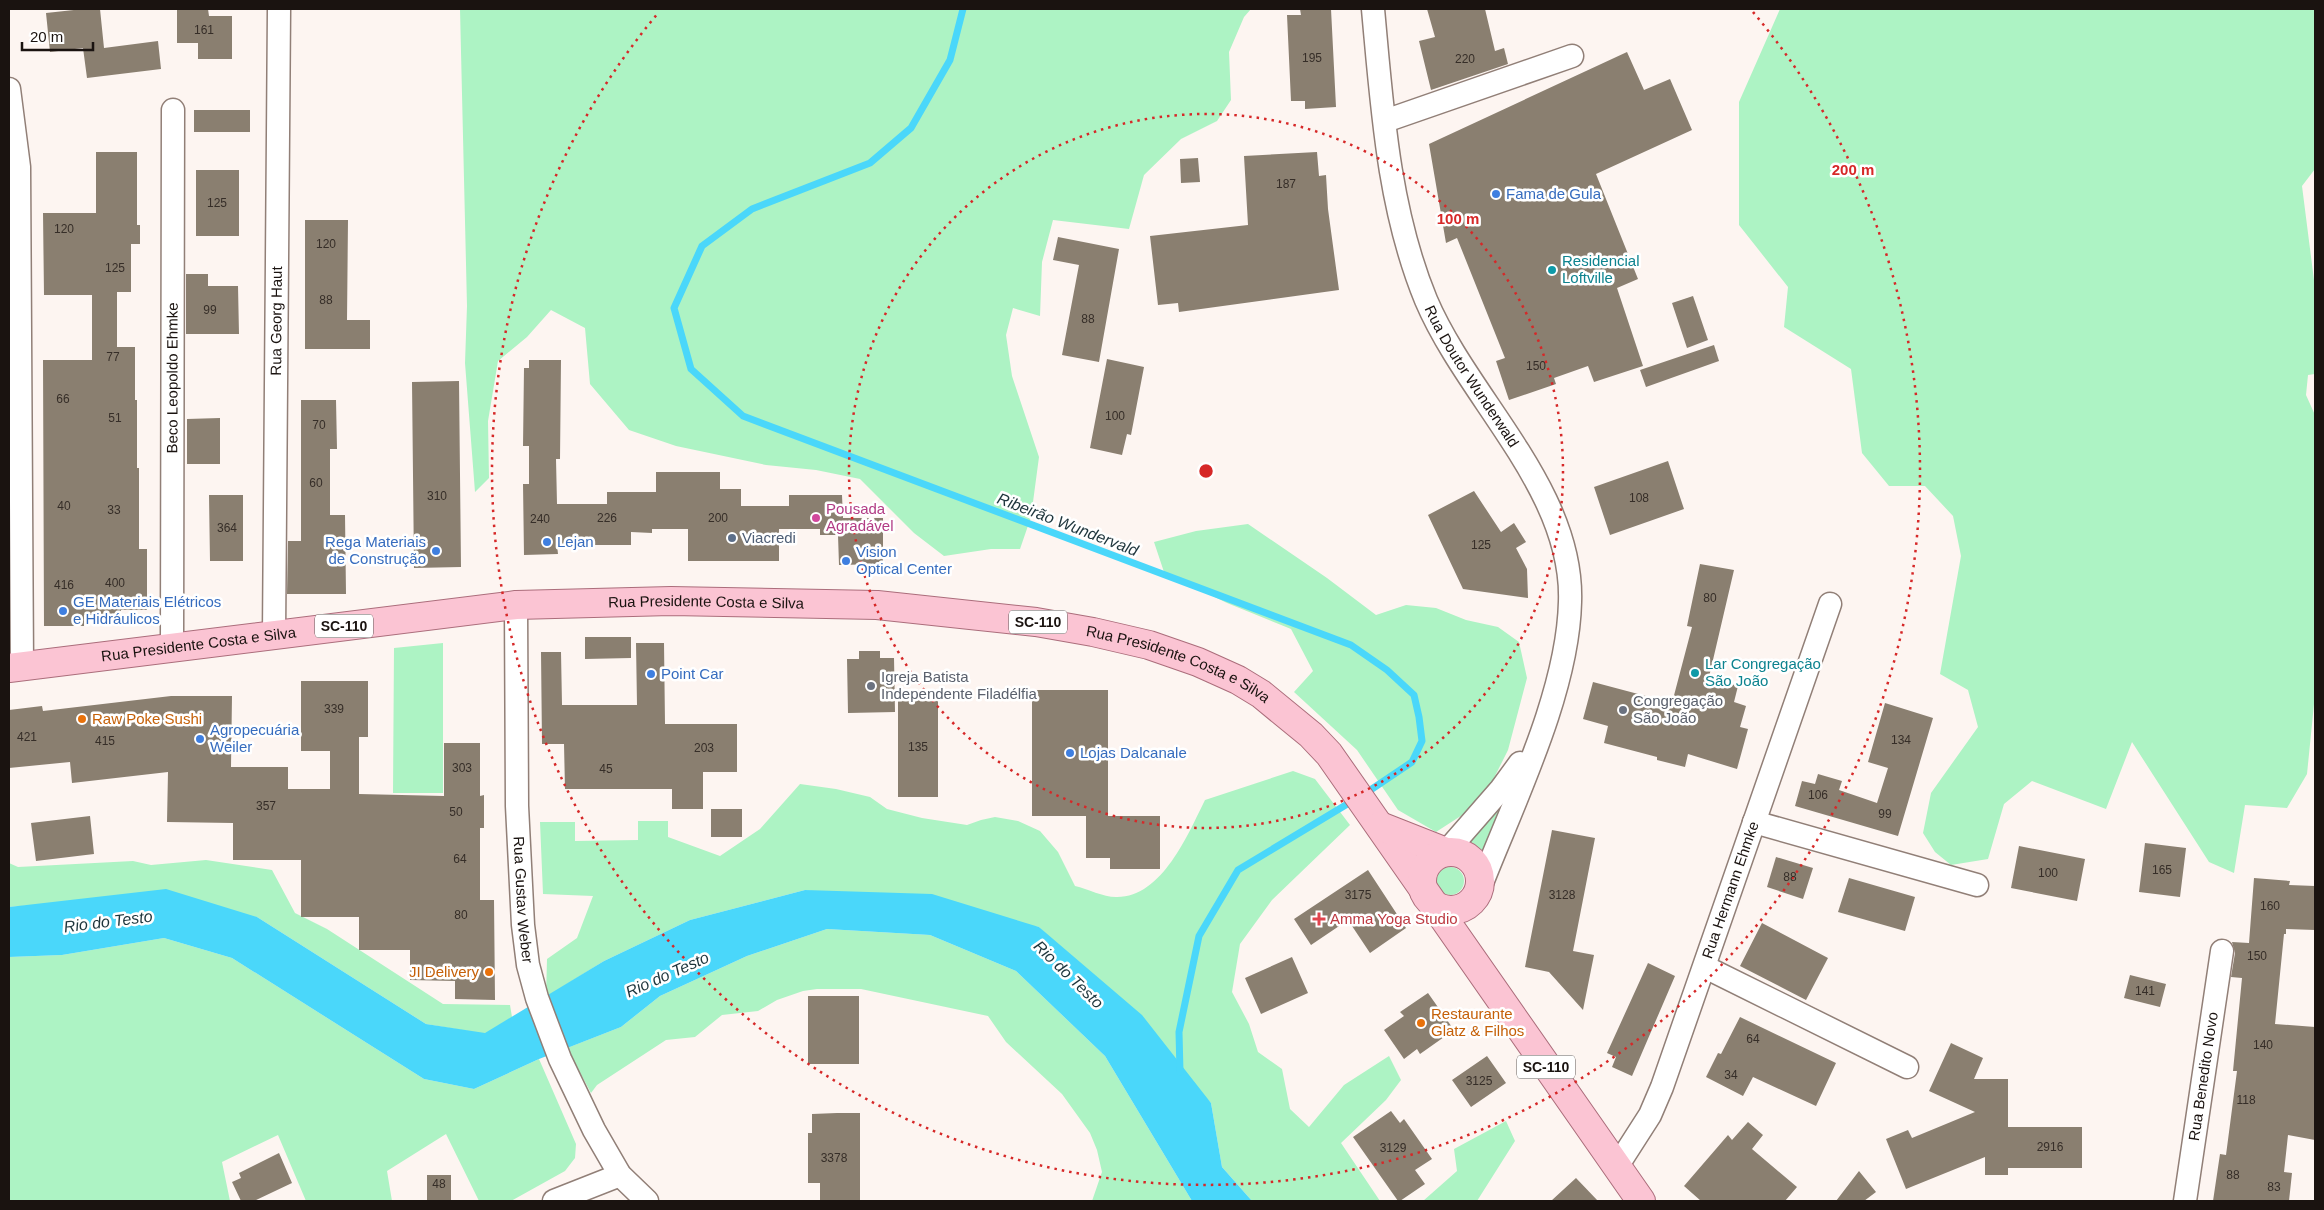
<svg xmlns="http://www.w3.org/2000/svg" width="2324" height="1210" font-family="Helvetica,sans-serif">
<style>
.green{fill:#adf3c4}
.water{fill:#4ad7fa}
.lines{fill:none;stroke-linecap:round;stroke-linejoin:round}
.stream{stroke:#4ad7fa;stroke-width:7}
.building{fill:#8a7f70}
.minor-casing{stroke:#917f77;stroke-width:25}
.major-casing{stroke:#ab6d7b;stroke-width:30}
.minor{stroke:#fff;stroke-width:22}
.major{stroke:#fbc4d3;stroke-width:28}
.ring{fill:none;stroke:#d62828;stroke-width:2.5;stroke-dasharray:2.5 5}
.shop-dot{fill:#3f7fe0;stroke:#fff;stroke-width:2}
.culture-dot{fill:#0f9aa8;stroke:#fff;stroke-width:2}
.hotel-dot{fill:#d1479c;stroke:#fff;stroke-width:2}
.service-dot{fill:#5c6f8a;stroke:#fff;stroke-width:2}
.worship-dot{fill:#6b7280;stroke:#fff;stroke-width:2}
.food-dot{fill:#e8710a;stroke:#fff;stroke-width:2}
.health-dot{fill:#e0444e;stroke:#fff;stroke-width:2}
.labels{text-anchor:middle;stroke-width:5;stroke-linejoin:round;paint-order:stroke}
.number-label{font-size:12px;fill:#362e28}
.shield{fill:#fff;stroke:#5f5a58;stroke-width:1}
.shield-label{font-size:14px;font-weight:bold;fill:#1a1310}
.shop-label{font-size:15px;fill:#366cbe;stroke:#fff;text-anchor:start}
.culture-label{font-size:15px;fill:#0d838f;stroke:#fff;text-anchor:start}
.street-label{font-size:15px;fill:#1a1310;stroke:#fff}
.hotel-label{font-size:15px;fill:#b23c85;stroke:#fff;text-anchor:start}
.service-label{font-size:15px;fill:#4e5e75;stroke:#fff;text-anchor:start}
.worship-label{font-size:15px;fill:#5b616d;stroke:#fff;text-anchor:start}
.food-label{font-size:15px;fill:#c56008;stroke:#fff;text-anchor:start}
.health-label{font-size:15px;fill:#be3a42;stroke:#fff;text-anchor:start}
.water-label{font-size:16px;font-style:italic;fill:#1e353c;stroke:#fff}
.centre{fill:#d62828;stroke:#fff;stroke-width:2.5}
.ring-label{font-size:15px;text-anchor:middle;font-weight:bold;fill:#d62828;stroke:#fff;stroke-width:5;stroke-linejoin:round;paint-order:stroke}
</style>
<rect width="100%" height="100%" fill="#fdf5f1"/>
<!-- green -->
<path class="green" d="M460,9H1251L1244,17L1229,52L1231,100L1217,121L1181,139L1144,175L1129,229L1053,220L1042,262L1040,316L1013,308L1006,335L1012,376L1039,457L1031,517L1020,549H991L944,556L914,533L860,479L816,470L766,465L676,446L629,430L590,384L585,328L551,310L527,337L498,361L488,421L489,478L475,492L465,363L467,306Z
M1780,9H2315V169L2302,186L2315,288V374L2308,375L2306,395L2315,415V694L2307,774L2287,808L2245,805L2234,873L2209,862L2132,742L2106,809L2032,781L2004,804L1988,859L1951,865L1935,852L1923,833L1931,793L1978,727L1968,690L1940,674L1961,556L1953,516L1925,486H1889L1862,453L1851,369L1784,327L1788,287L1739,225V102Z
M1248,524L1327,578L1376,615L1406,605L1436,608L1466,620L1498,627L1519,642L1527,678L1508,750L1489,788L1470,810L1436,832L1398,810L1357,750L1294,692L1313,671L1291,629L1227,603L1164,572L1154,542L1196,531Z
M443,643V793H393L394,648Z
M1293,771L1315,779L1350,825L1272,900L1240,944L1232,992L1249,1024L1258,1052L1282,1069L1290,1109L1309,1127L1344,1085L1389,1056L1401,1080L1386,1100L1341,1143L1380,1201H1252L1222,1167L1211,1103L1039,927L805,890L690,920L604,961L546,997L547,959L577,938L593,896L543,894L540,822H575V841L638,840V821H668V837L720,856L760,829L800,784L836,789L870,797L887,809L922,818L967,825L981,820L995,817L1018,821L1040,831L1058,852L1075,886C1088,889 1103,897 1116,897C1162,898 1188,834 1205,800Z
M1502,799L1508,803L1483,861L1478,850L1466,845Z
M206,860L272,870L295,913L327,929L443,1004L510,1005L512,1017L485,1034L426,1024L257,917L47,904L9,907V863L18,867L133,861L151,865Z
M1436 881a14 14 0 1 1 28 0a14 14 0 1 1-28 0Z
M827,929L930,935L1016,971L1105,1056L1192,1201H1092L1102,1172L1097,1150L1090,1133L1062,1094L1006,1042L988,1016L861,989H817L803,991L777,1000L758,1011L722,1015L695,1037L666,1040L597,1085L591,1093L567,1048L621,1027L660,996L747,956Z
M164,938L232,958L424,1079L474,1089L539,1059L576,1144L575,1158L565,1171L511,1201H479L446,1134L387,1171L392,1201H306L278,1135L222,1162L230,1201H9V957L62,955Z
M1506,1121L1515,1141L1477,1201H1423L1457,1171L1454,1149Z"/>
<!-- water -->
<path class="water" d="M166,889L257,917L426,1024L485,1033L604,961L690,920L805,890L932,894L1039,927L1142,1015L1211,1103L1222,1167L1252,1201H1192L1105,1056L1016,971L930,935L827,929L747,956L660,996L621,1027L539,1059L474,1089L424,1079L232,958L164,938L62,955L9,957V907Z"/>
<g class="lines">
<!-- stream -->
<path class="stream" d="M963,9L950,60L911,128L870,163L752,209L702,246L674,308L691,369L743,416L1351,645L1387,670L1414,695L1419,717L1422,741L1412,762L1363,795
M1180,1072L1179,1032L1199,936L1238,870L1354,800"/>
</g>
<!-- building -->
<path class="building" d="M83,9H100L104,48L158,41L161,69L87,78L83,48L50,52L46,13Z
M177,9H208L209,16H232V59H198V43H177Z
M1300,9H1331L1336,107L1305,109V101H1291L1287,15H1301Z
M1427,9H1485L1495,51L1504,48L1508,64L1431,90L1419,41L1435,37Z
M1627,52L1644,90L1670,79L1692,130L1596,174L1638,279L1617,288L1643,366L1594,382L1588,366L1554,378L1556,384L1509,400L1496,361L1505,358L1457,238L1446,243L1429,144Z
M194,110H250V132H194Z
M96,152H137V225H140V244H131V292H117V347H135V400H137V468H139V549H147V610H121V615H84V626H44L43,360H92V295H44L43,213H96Z
M1317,152L1319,176L1326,175L1328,209L1339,290L1179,312L1178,303L1158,305L1150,236L1248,225L1244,156Z
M1198,158L1200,182L1181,183L1180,159Z
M196,170H239V236H196Z
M305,220H348L347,320H370V349H305Z
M1058,237L1119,249L1099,362L1062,355L1079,265L1053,260Z
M186,274H208V286H238L239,334H186Z
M1693,296L1708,340L1687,348L1672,303Z
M1714,345L1719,361L1646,387L1640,370Z
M1107,359L1144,367L1131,435L1127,434L1122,455L1090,448Z
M529,360H561L560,459H556L557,504H607V492H656V472H720V489H741V506H789V495H842L843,518H883V564L839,565L838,535H820V529H779V561H688V529H652V533L631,532V545H557L558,554L524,555L523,484H529V446H523L524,368H529Z
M459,381L461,567L414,568L412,382Z
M301,400H336L337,449H330V515H345L346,594H287L288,541H301Z
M220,418V464H187V419Z
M1668,461L1684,509L1610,535L1594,487Z
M1474,491L1501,532L1514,523L1526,542L1516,548L1527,569L1528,598L1463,589L1428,515Z
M209,495H243V561H210Z
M1700,564L1734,570L1709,677L1738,686L1734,702L1746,706L1740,727L1748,729L1737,769L1688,754L1685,767L1657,760V757L1604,743L1608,726L1583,719L1593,682L1672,703L1692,627L1687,626Z
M585,637H631V658L585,659Z
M636,643H664L665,724H737V772H703V809H672V789H565L564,744H542L541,652H561L562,705H637Z
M859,651H880V658H894L895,712L848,713L847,659H859Z
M301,681H368V737H359V794L444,796V743H480V796L484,795V828H480V900H494L495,1000L455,999V981L410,980V950H359V917H301V860H233V823L167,822L168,772L72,783L70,762L9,768V710L42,706L43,711L171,696H232L231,767H288V789H330V751H301Z
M1032,690H1108V816H1160V869H1110V858H1086V816H1032Z
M938,697V797H898V698Z
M1885,703L1933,718L1898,836L1795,806L1802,781L1815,784L1818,774L1842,781L1839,790L1877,803L1888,768L1868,762Z
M711,809H742V837H711Z
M90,816L94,854L36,861L31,823Z
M1552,830L1595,838L1573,951L1594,955L1583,1010L1549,972L1525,967Z
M2145,843L2186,848L2180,897L2139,892Z
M2019,846L2085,859L2077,901L2011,888Z
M1776,857L1813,868L1803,899L1767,887Z
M1368,870L1406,928L1370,953L1348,920L1311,945L1294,919Z
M1849,878L1915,897L1905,931L1838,912Z
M2254,878L2290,881L2289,885L2315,886V930L2286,929V934H2284L2275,1024L2315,1027V1140L2288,1135L2284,1172L2292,1173L2289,1201H2213L2220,1154L2226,1155L2237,1071H2233L2242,978L2231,977L2235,953L2232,942L2249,943Z
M1762,923L1828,958L1806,1000L1740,966Z
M1292,957L1308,993L1261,1014L1245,978Z
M1648,963L1675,976L1632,1076L1612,1067L1616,1057L1607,1053Z
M2130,975L2166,984L2160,1007L2124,998Z
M1428,993L1454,1030L1420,1054L1417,1049L1404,1059L1384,1030L1404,1016L1400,1012Z
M808,996H859V1064H808Z
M1740,1017L1836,1063L1816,1106L1753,1077L1743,1096L1706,1077L1718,1053L1721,1054Z
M1951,1043L1983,1058L1974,1079H2008V1127H2082V1168H2008V1175H1985V1157L1906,1189L1886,1139L1908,1130L1912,1138L1975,1112L1929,1091Z
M1487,1056L1506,1083L1471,1107L1452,1080Z
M1391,1111L1400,1123L1404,1119L1432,1159L1415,1170L1425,1184L1400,1201H1398L1353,1137Z
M837,1113H860V1201H820V1183H808V1133H812V1114Z
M1748,1122L1763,1135L1752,1149L1797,1187L1785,1201H1701L1684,1186L1728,1135L1732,1140Z
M279,1153L292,1183L254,1201H241L232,1182L241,1178L239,1173Z
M1859,1171L1876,1192L1864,1201H1836Z
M427,1175H451V1201H427Z
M1576,1178L1598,1201H1551Z"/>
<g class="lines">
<defs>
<g id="minor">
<path id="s1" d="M1373,9C1382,106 1388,208 1426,300C1468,399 1574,490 1570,602C1568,693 1513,803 1480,888"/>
<path d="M9,89L19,167L22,667"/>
<path d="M1385,121L1572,56"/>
<path id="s2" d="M516,605L517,806L523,925L528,965L537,998L560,1059L594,1130L620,1175L647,1201"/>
<path id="s3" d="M274,635L279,9"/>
<path id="s4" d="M172,647L173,110"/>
<path d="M1754,822L1977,885"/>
<path d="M1446,852L1501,789L1520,763"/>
<path d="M1705,967L1907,1067"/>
<path id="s5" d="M1616,1168L1650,1115L1662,1087L1830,604"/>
<path d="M554,1201L620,1175"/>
<path id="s6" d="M2185,1201L2222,951"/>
</g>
<g id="major">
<path id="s7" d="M9,668L516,605L671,601L877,605L1036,622L1093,632L1149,645L1198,662L1238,680L1261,694L1311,735L1329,754L1641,1201"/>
<path d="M1380,826L1446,852"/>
<circle cx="1451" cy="881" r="29"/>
</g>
</defs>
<!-- minor casing -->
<use href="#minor" class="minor-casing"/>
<!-- major casing -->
<use href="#major" class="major-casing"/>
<!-- minor -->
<use href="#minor" class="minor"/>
<!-- major -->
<use href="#major" class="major"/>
</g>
<!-- distance rings -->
<g class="ring">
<circle cx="1206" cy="471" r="357"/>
<path d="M1753 12A714 714 0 1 1 659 12"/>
</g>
<!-- markers -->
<g class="shop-dot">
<circle cx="1496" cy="194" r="5"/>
<circle cx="547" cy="542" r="5"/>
<circle cx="436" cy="551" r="5"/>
<circle cx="846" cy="561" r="5"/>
<circle cx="63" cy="611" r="5"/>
<circle cx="651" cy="674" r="5"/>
<circle cx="200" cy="739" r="5"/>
<circle cx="1070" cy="753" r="5"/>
</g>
<g class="culture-dot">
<circle cx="1552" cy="270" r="5"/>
<circle cx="1695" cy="673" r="5"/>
</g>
<circle class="hotel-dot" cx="816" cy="518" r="5"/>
<circle class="service-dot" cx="732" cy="538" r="5"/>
<g class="worship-dot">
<circle cx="871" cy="686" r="5"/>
<circle cx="1623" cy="710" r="5"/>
</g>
<g class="food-dot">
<circle cx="82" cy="719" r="5"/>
<circle cx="489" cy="972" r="5"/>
<circle cx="1421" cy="1023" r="5"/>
</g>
<path class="health-dot" d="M1316.5 911.5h5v5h5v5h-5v5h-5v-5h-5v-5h5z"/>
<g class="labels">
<!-- number labels -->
<g class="number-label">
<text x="204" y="34">161</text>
<text x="1312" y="62">195</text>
<text x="1465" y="63">220</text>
<text x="1286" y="188">187</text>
<text x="217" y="207">125</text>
<text x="64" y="233">120</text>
<text x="326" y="248">120</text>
<text x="115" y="272">125</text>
<text x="326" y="304">88</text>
<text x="210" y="314">99</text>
<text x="1088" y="323">88</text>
<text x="113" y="361">77</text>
<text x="1536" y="370">150</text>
<text x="63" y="403">66</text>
<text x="1115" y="420">100</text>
<text x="115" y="422">51</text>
<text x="319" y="429">70</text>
<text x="316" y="487">60</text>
<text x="437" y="500">310</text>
<text x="1639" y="502">108</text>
<text x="64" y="510">40</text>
<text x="114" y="514">33</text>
<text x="607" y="522">226</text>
<text x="718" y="522">200</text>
<text x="540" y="523">240</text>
<text x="227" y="532">364</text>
<text x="1481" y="549">125</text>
<text x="115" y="587">400</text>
<text x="64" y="589">416</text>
<text x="1710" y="602">80</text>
<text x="334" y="713">339</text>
<text x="27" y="741">421</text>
<text x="1901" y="744">134</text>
<text x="105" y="745">415</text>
<text x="918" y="751">135</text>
<text x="704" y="752">203</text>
<text x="462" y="772">303</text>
<text x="606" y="773">45</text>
<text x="1818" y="799">106</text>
<text x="266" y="810">357</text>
<text x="456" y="816">50</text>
<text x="1885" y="818">99</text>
<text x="460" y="863">64</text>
<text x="2162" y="874">165</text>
<text x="2048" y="877">100</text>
<text x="1790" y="881">88</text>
<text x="1358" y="899">3175</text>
<text x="1562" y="899">3128</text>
<text x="2270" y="910">160</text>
<text x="461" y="919">80</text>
<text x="2257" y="960">150</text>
<text x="2145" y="995">141</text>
<text x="1753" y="1043">64</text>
<text x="2263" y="1049">140</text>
<text x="1731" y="1079">34</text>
<text x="1479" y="1085">3125</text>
<text x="2246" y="1104">118</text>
<text x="2050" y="1151">2916</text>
<text x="1393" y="1152">3129</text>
<text x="834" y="1162">3378</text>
<text x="2233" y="1179">88</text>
<text x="439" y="1188">48</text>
<text x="2274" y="1191">83</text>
</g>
<!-- shield labels -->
<g class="shield">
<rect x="1009" y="610.5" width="58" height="23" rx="4"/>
<rect x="315" y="614.5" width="58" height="23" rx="4"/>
<rect x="1517" y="1055.5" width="58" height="23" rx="4"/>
</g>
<g class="shield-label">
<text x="1038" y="627">SC-110</text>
<text x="344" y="631">SC-110</text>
<text x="1546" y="1072">SC-110</text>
</g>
<!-- shop labels -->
<g class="shop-label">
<text x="1506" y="199">Fama de Gula</text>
<text x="426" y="547" text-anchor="end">Rega Materiais<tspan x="426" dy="17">de Construção</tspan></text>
<text x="557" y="547">Lejan</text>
<text x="856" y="557">Vision<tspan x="856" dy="17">Optical Center</tspan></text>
<text x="73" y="607">GE Materiais Elétricos<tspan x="73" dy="17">e Hidráulicos</tspan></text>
<text x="661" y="679">Point Car</text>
<text x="210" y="735">Agropecuária<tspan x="210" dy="17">Weiler</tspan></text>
<text x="1080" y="758">Lojas Dalcanale</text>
</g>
<!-- culture labels -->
<g class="culture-label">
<text x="1562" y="266">Residencial<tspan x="1562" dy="17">Loftville</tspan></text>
<text x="1705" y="669">Lar Congregação<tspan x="1705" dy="17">São João</tspan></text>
</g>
<!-- street labels -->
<g class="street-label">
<text dy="5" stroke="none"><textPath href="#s3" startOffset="314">Rua Georg Haut</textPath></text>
<text dy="5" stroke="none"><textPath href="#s1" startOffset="386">Rua Doutor Wunderwald</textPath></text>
<text dy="5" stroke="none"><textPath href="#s4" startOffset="269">Beco Leopoldo Ehmke</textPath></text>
<text dy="5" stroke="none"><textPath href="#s7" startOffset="701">Rua Presidente Costa e Silva</textPath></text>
<text dy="5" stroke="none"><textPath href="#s7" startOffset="191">Rua Presidente Costa e Silva</textPath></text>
<text dy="5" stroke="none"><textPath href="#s7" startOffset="1181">Rua Presidente Costa e Silva</textPath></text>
<text dy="5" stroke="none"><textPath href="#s5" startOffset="302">Rua Hermann Ehmke</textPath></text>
<text dy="5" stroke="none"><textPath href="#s2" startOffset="295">Rua Gustav Weber</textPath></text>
<text dy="5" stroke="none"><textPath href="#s6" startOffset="126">Rua Benedito Novo</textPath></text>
</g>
<!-- hotel labels -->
<g class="hotel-label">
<text x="826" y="514">Pousada<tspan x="826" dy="17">Agradável</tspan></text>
</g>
<!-- service labels -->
<g class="service-label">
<text x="742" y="543">Viacredi</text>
</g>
<!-- worship labels -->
<g class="worship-label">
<text x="881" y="682">Igreja Batista<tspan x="881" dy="17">Independente Filadélfia</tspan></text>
<text x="1633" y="706">Congregação<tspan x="1633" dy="17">São João</tspan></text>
</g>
<!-- food labels -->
<g class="food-label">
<text x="92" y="724">Raw Poke Sushi</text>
<text x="479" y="977" text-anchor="end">JI Delivery</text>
<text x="1431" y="1019">Restaurante<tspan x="1431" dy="17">Glatz &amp; Filhos</tspan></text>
</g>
<!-- health labels -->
<g class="health-label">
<text x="1330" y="924">Amma Yoga Studio</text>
</g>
<!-- water labels -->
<g class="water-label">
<text transform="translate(1068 524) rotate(21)" y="6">Ribeirão Wundervald</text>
<text transform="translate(108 921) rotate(-7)" y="6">Rio do Testo</text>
<text transform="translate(667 974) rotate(-24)" y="6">Rio do Testo</text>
<text transform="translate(1069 974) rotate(44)" y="6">Rio do Testo</text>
</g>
</g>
<circle cx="1206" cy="471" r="8" class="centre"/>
<g class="ring-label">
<text x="1853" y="175">200 m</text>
<text x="1458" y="224">100 m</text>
</g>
<!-- border -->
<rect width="2324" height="1210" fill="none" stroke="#1a1310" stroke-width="20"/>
<!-- scale -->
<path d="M22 42v8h71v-8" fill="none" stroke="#1a1310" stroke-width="2.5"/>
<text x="30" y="42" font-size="15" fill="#1a1310" stroke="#ffffff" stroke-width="4" paint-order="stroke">20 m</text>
</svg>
